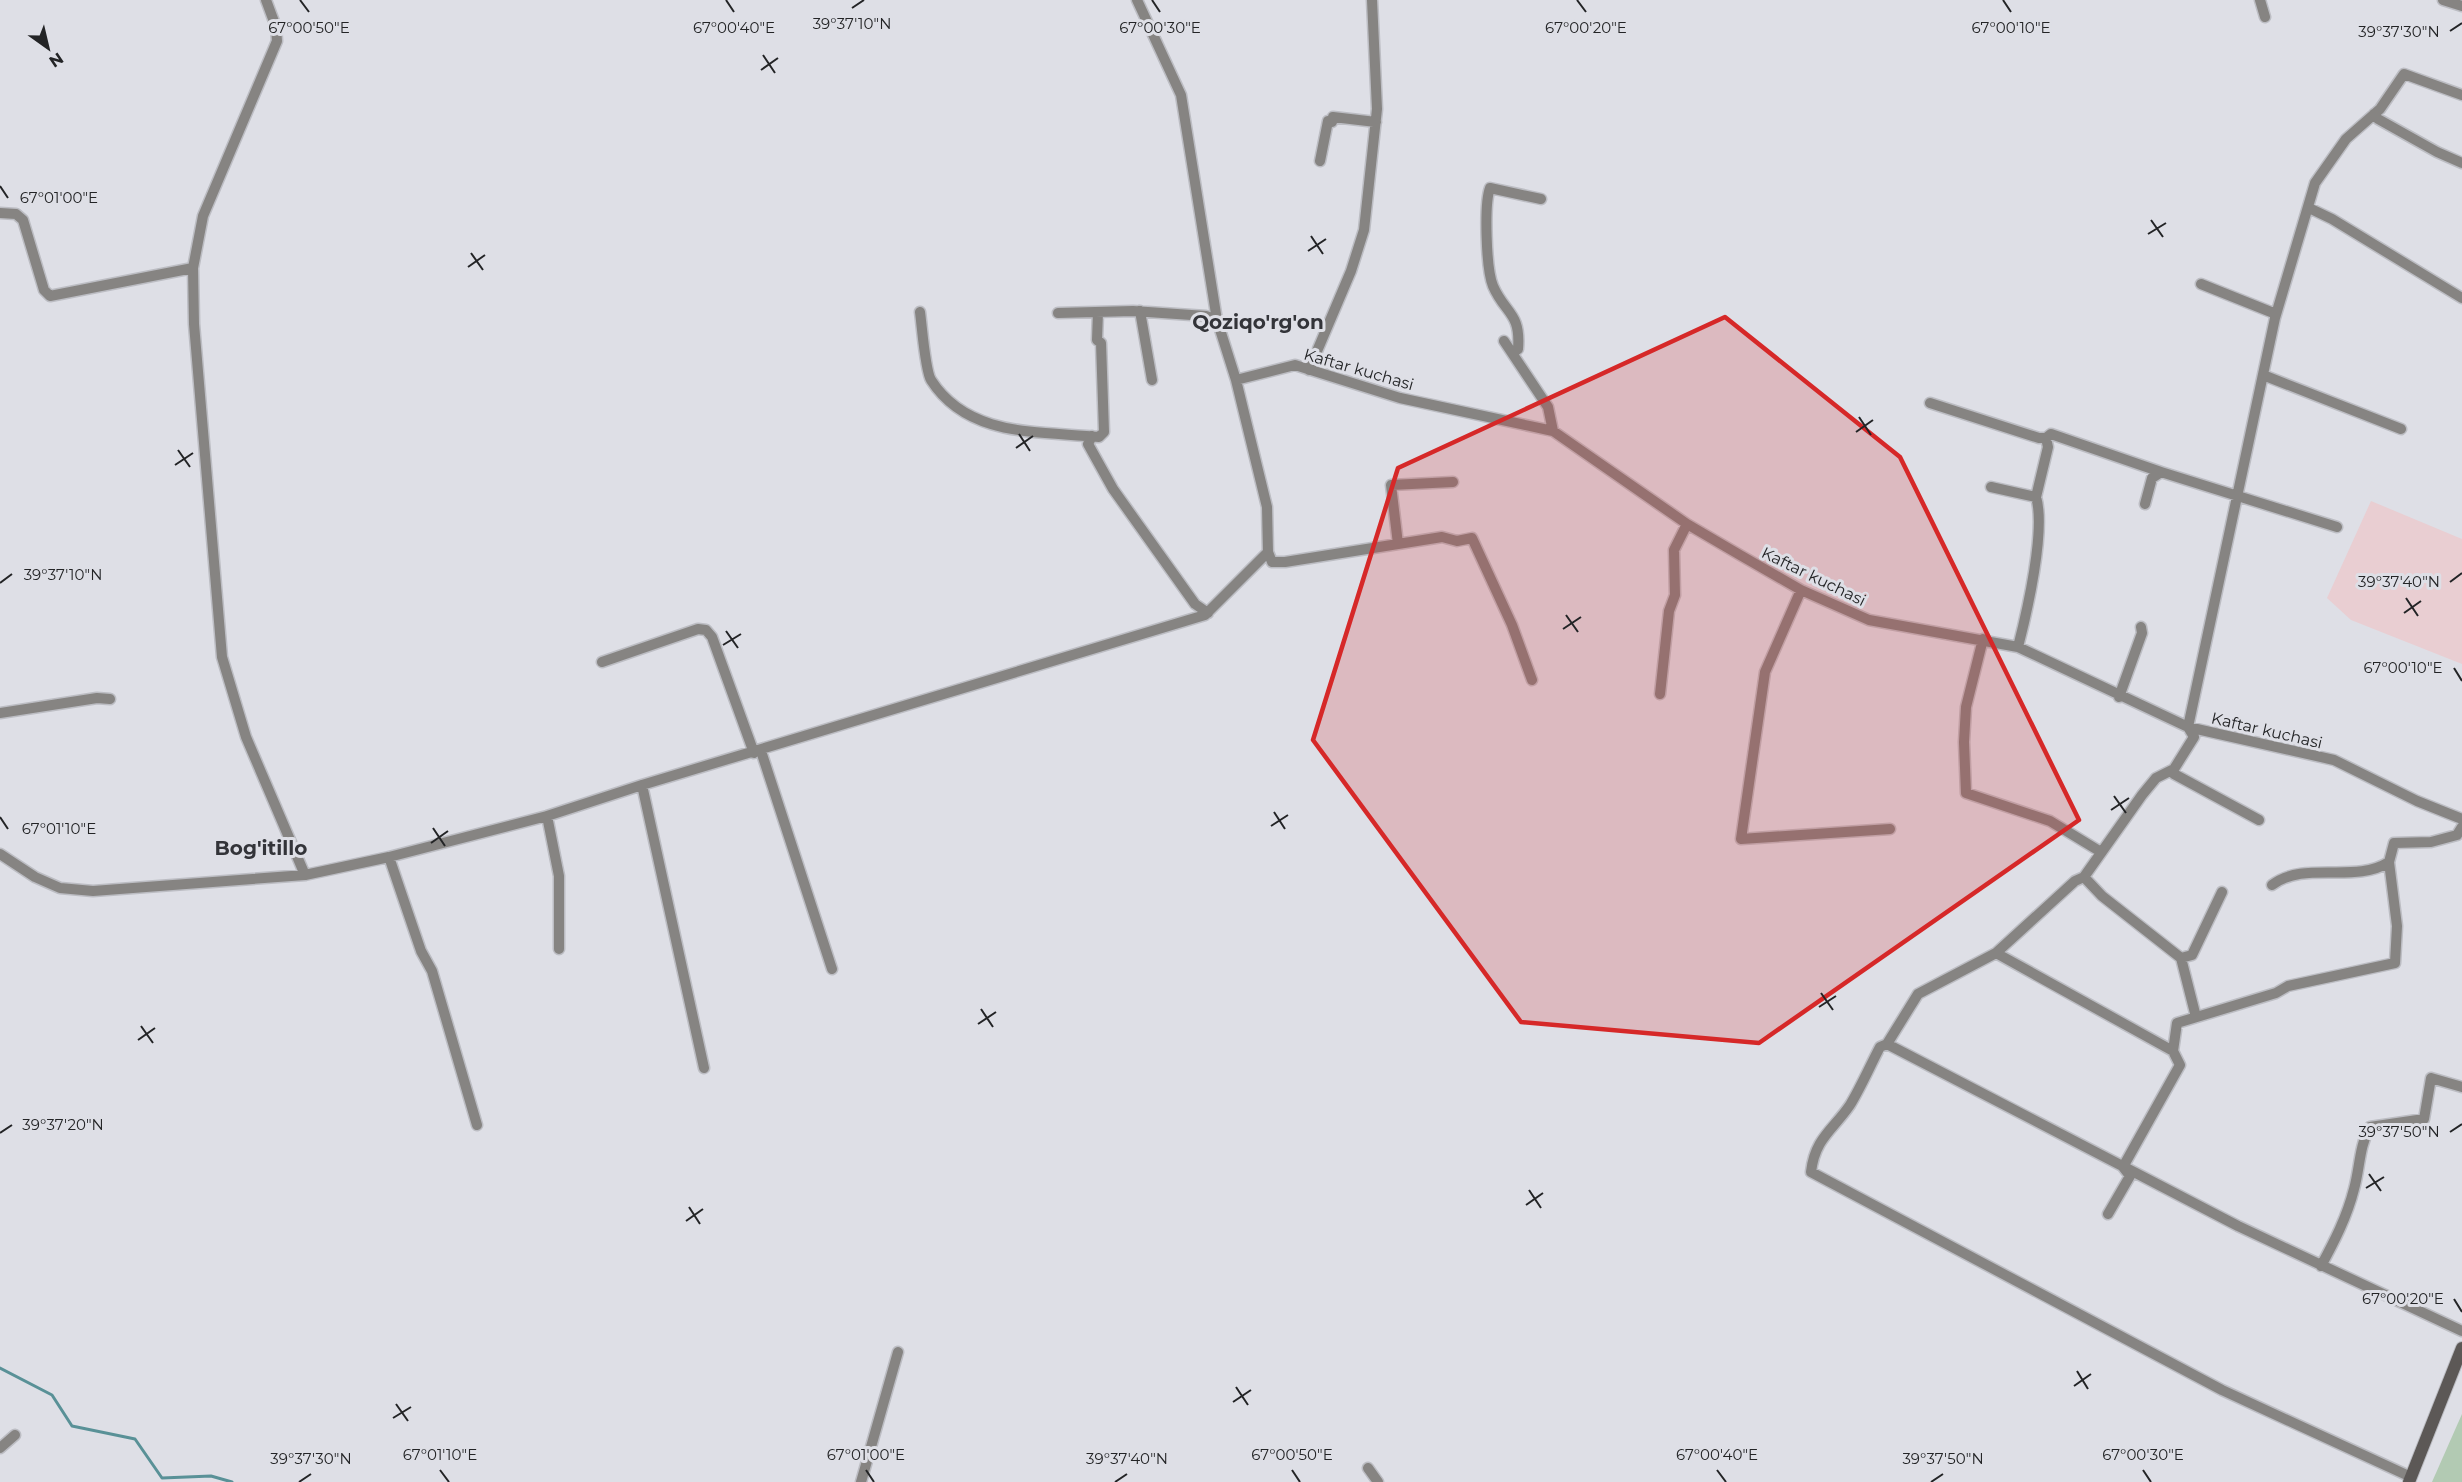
<svg xmlns="http://www.w3.org/2000/svg" width="2462" height="1482" font-family="Montserrat,sans-serif">
<style>
.education{fill:#e9ced2}
.green{fill:#b2cab3}
.lines{fill:none;stroke-linecap:round;stroke-linejoin:round}
.stream{stroke:#599197;stroke-width:3}
.minor-casing{stroke:#bcbdc3;stroke-width:13}
.secondary-casing{stroke:#bcbdc3;stroke-width:14}
.minor{stroke:#868482;stroke-width:10}
.secondary{stroke:#5c5856;stroke-width:12}
.marked{fill:#d62828;fill-opacity:0.2;stroke:#d62828;stroke-width:4.5;stroke-linejoin:round}
.ticks{fill:none;stroke:#232426;stroke-width:2}
.labels{text-anchor:middle;stroke-width:6;stroke-linejoin:round;paint-order:stroke}
.street-label{font-size:16px;fill:#232426;stroke:#dedfe6}
.quarter-label{font-size:20px;font-weight:bold;fill:#333439;stroke:#dedfe6}
.ticks-label{font-size:15px;text-anchor:middle;fill:#232426;stroke:#dedfe6;stroke-width:6;stroke-linejoin:round;paint-order:stroke}
</style>
<rect width="100%" height="100%" fill="#dedfe6"/>
<!-- education -->
<path class="education" d="M2371,501L2462,539V664L2351,620L2327,598Z"/>
<!-- green -->
<path class="green" d="M2462,1414V1482H2432Z"/>
<g class="lines">
<!-- stream -->
<path class="stream" d="M0,1368L52,1395L72,1426L135,1439L162,1478L211,1476L232,1482"/>
<defs>
<path id="minor" d="M266,0L276,27L277,41L203,216L193,268L194,324L222,657L246,737L305,875
M1137,0L1181,95L1217,320L1236,380L1267,507L1268,552L1272,562H1285L1442,537L1457,541L1472,538L1512,625L1532,680
M2260,0L2265,17
M2443,0L2462,6
M2374,114L2378,119L2437,152L2462,163
M1320,161L1328,121L1332,122L1333,117L1376,122
M1541,199L1490,188C1484,204 1486,269 1493,286C1505,314 1521,312 1518,349L1512,353L1548,407L1553,431
M2309,208L2332,219L2462,298
M0,213L16,214L23,220L44,290L50,296L193,268
M2201,284L2276,314
M1140,311L1152,380
M920,312C922,326 925,370 931,380C968,438 1040,431 1099,437L1104,432L1101,343L1097,340L1098,312
M1058,313L1133,311L1206,316L1217,320
M1504,341L1512,353
M1309,370L1351,271L1364,230L1377,109L1372,0
M2263,375L2401,429
M1236,380L1295,365L1400,398L1553,431L1687,524L1740,555L1801,590L1869,620L2018,647L2188,727L2334,760L2417,801L2462,819
M1930,403L2039,438H2046
M1092,436L1088,444L1113,489L1195,604L1208,613
M1991,487L2036,497L2048,447L2046,438L2051,434L2161,472
M2145,504L2152,478L2161,472L2337,527
M1398,544L1391,485L1453,482
M1801,590L1765,672L1741,839L1890,829
M1983,639L1966,707L1964,742L1966,793L2050,821L2101,852
M2018,647C2027,612 2046,530 2036,497
M602,662L698,629L706,630L712,637L754,753
M1660,694L1669,611L1675,595L1674,550L1687,524
M2119,697L2142,633L2141,627
M0,713L97,698L110,699
M761,751L832,969
M2174,769V774L2259,820
M642,785L704,1068
M547,816L559,876V949
M0,854L35,877L60,888L93,891L305,875L389,857L547,816L642,785L1205,615L1268,552
M389,857L421,951L432,971L477,1125
M2084,877L2075,881L1996,953L2173,1051L2177,1023L2276,993L2288,986L2395,963L2397,926L2389,862
M2272,885C2305,860 2355,884 2389,862L2394,843L2431,842L2457,835L2462,827
M1996,953L1918,994L1887,1044L2238,1226L2462,1331
M2181,958L2192,955L2222,892
M2196,1017L2181,958L2102,896L2084,877L2142,795L2156,778L2174,769L2194,737L2188,727L2275,318L2315,183L2346,139L2380,109L2404,74L2462,95
M1887,1044L1880,1047C1870,1066 1861,1087 1850,1105C1833,1130 1815,1138 1811,1172L2222,1390L2411,1477
M2108,1214L2130,1176L2123,1167L2180,1065L2173,1051
M2321,1266C2334,1242 2347,1217 2354,1189C2360,1168 2359,1146 2370,1127L2424,1119L2431,1078L2462,1087
M0,1448L15,1435
M1368,1468L1378,1482
M861,1482L898,1352"/>
<path id="secondary" d="M2409,1482L2462,1348"/>
</defs>
<!-- minor casing -->
<use href="#minor" class="minor-casing"/>
<!-- secondary casing -->
<use href="#secondary" class="secondary-casing"/>
<!-- minor -->
<use href="#minor" class="minor"/>
<!-- secondary -->
<use href="#secondary" class="secondary"/>
</g>
<!-- marked area -->
<path class="marked" d="M1725,317L1900,457L2079,820L1759,1043L1521,1022L1313,740L1398,468Z"/>
<!-- ticks -->
<path class="ticks" d="M300,0L309,12M726,0L734,12M1152,0L1160,12M1577,0L1586,12M2003,0L2011,12M852,8L864,0M2450,31L2462,23M763,55L775,73M761,70L778,58M0,186L8,198M2151,220L2163,237M2148,234L2166,223M1311,236L1323,254M1308,251L1326,239M471,253L483,270M468,267L485,255M1859,417L1871,435M1856,432L1873,420M1019,434L1030,451M1016,448L1033,436M178,450L190,467M175,465L193,453M2450,582L2462,573M0,583L12,574M2406,598L2418,616M2404,613L2421,601M1566,615L1578,632M1563,629L1581,617M726,631L738,648M723,645L741,634M2454,668L2462,681M2114,796L2126,813M2111,810L2129,798M1274,812L1285,829M0,817L8,829M1271,826L1288,815M433,828L445,846M431,843L448,831M1821,993L1833,1010M1819,1007L1836,996M981,1009L993,1027M978,1024L996,1012M141,1026L153,1043M138,1040L155,1028M2450,1132L2462,1124M0,1133L12,1125M2369,1174L2381,1191M2366,1188L2384,1177M1529,1190L1541,1208M1526,1205L1543,1193M689,1207L700,1224M686,1221L703,1209M2454,1299L2462,1312M2077,1371L2088,1389M2074,1386L2091,1374M1236,1387L1248,1405M1233,1402L1251,1390M396,1404L408,1421M393,1418L411,1407M440,1470L449,1482M866,1470L874,1482M1292,1470L1300,1482M1717,1470L1726,1482M2143,1470L2151,1482M299,1482L311,1474M1115,1482L1127,1474M1931,1482L1943,1474"/>
<g class="labels">
<!-- street labels -->
<g class="street-label">
<text transform="translate(1359 369) rotate(16)" y="6">Kaftar kuchasi</text>
<text transform="translate(1814 576) rotate(26)" y="6">Kaftar kuchasi</text>
<text transform="translate(2267 730) rotate(13)" y="6">Kaftar kuchasi</text>
</g>
<!-- quarter labels -->
<g class="quarter-label">
<text x="1258" y="329">Qoziqo'rg'on</text>
<text x="261" y="855">Bog'itillo</text>
</g>
</g>
<g class="ticks-label">
<text x="852" y="29">39°37'10"N</text>
<text x="309" y="33">67°00'50"E</text>
<text x="734" y="33">67°00'40"E</text>
<text x="1160" y="33">67°00'30"E</text>
<text x="1586" y="33">67°00'20"E</text>
<text x="2011" y="33">67°00'10"E</text>
<text x="2399" y="37">39°37'30"N</text>
<text x="59" y="203">67°01'00"E</text>
<text x="63" y="580">39°37'10"N</text>
<text x="2399" y="587">39°37'40"N</text>
<text x="2403" y="673">67°00'10"E</text>
<text x="59" y="834">67°01'10"E</text>
<text x="63" y="1130">39°37'20"N</text>
<text x="2399" y="1137">39°37'50"N</text>
<text x="2403" y="1304">67°00'20"E</text>
<text x="440" y="1460">67°01'10"E</text>
<text x="866" y="1460">67°01'00"E</text>
<text x="1292" y="1460">67°00'50"E</text>
<text x="1717" y="1460">67°00'40"E</text>
<text x="2143" y="1460">67°00'30"E</text>
<text x="311" y="1464">39°37'30"N</text>
<text x="1127" y="1464">39°37'40"N</text>
<text x="1943" y="1464">39°37'50"N</text>
</g>
<!-- north arrow -->
<g transform="translate(48 48) rotate(146)" stroke="#dedfe6" stroke-width="4.5" paint-order="stroke">
<path d="M0-4.5L10 22L0 15L-10 22Z" fill="#232426"/>
<text y="-9" font-size="16" font-weight="bold" text-anchor="middle" fill="#232426">N</text>
</g>
</svg>
